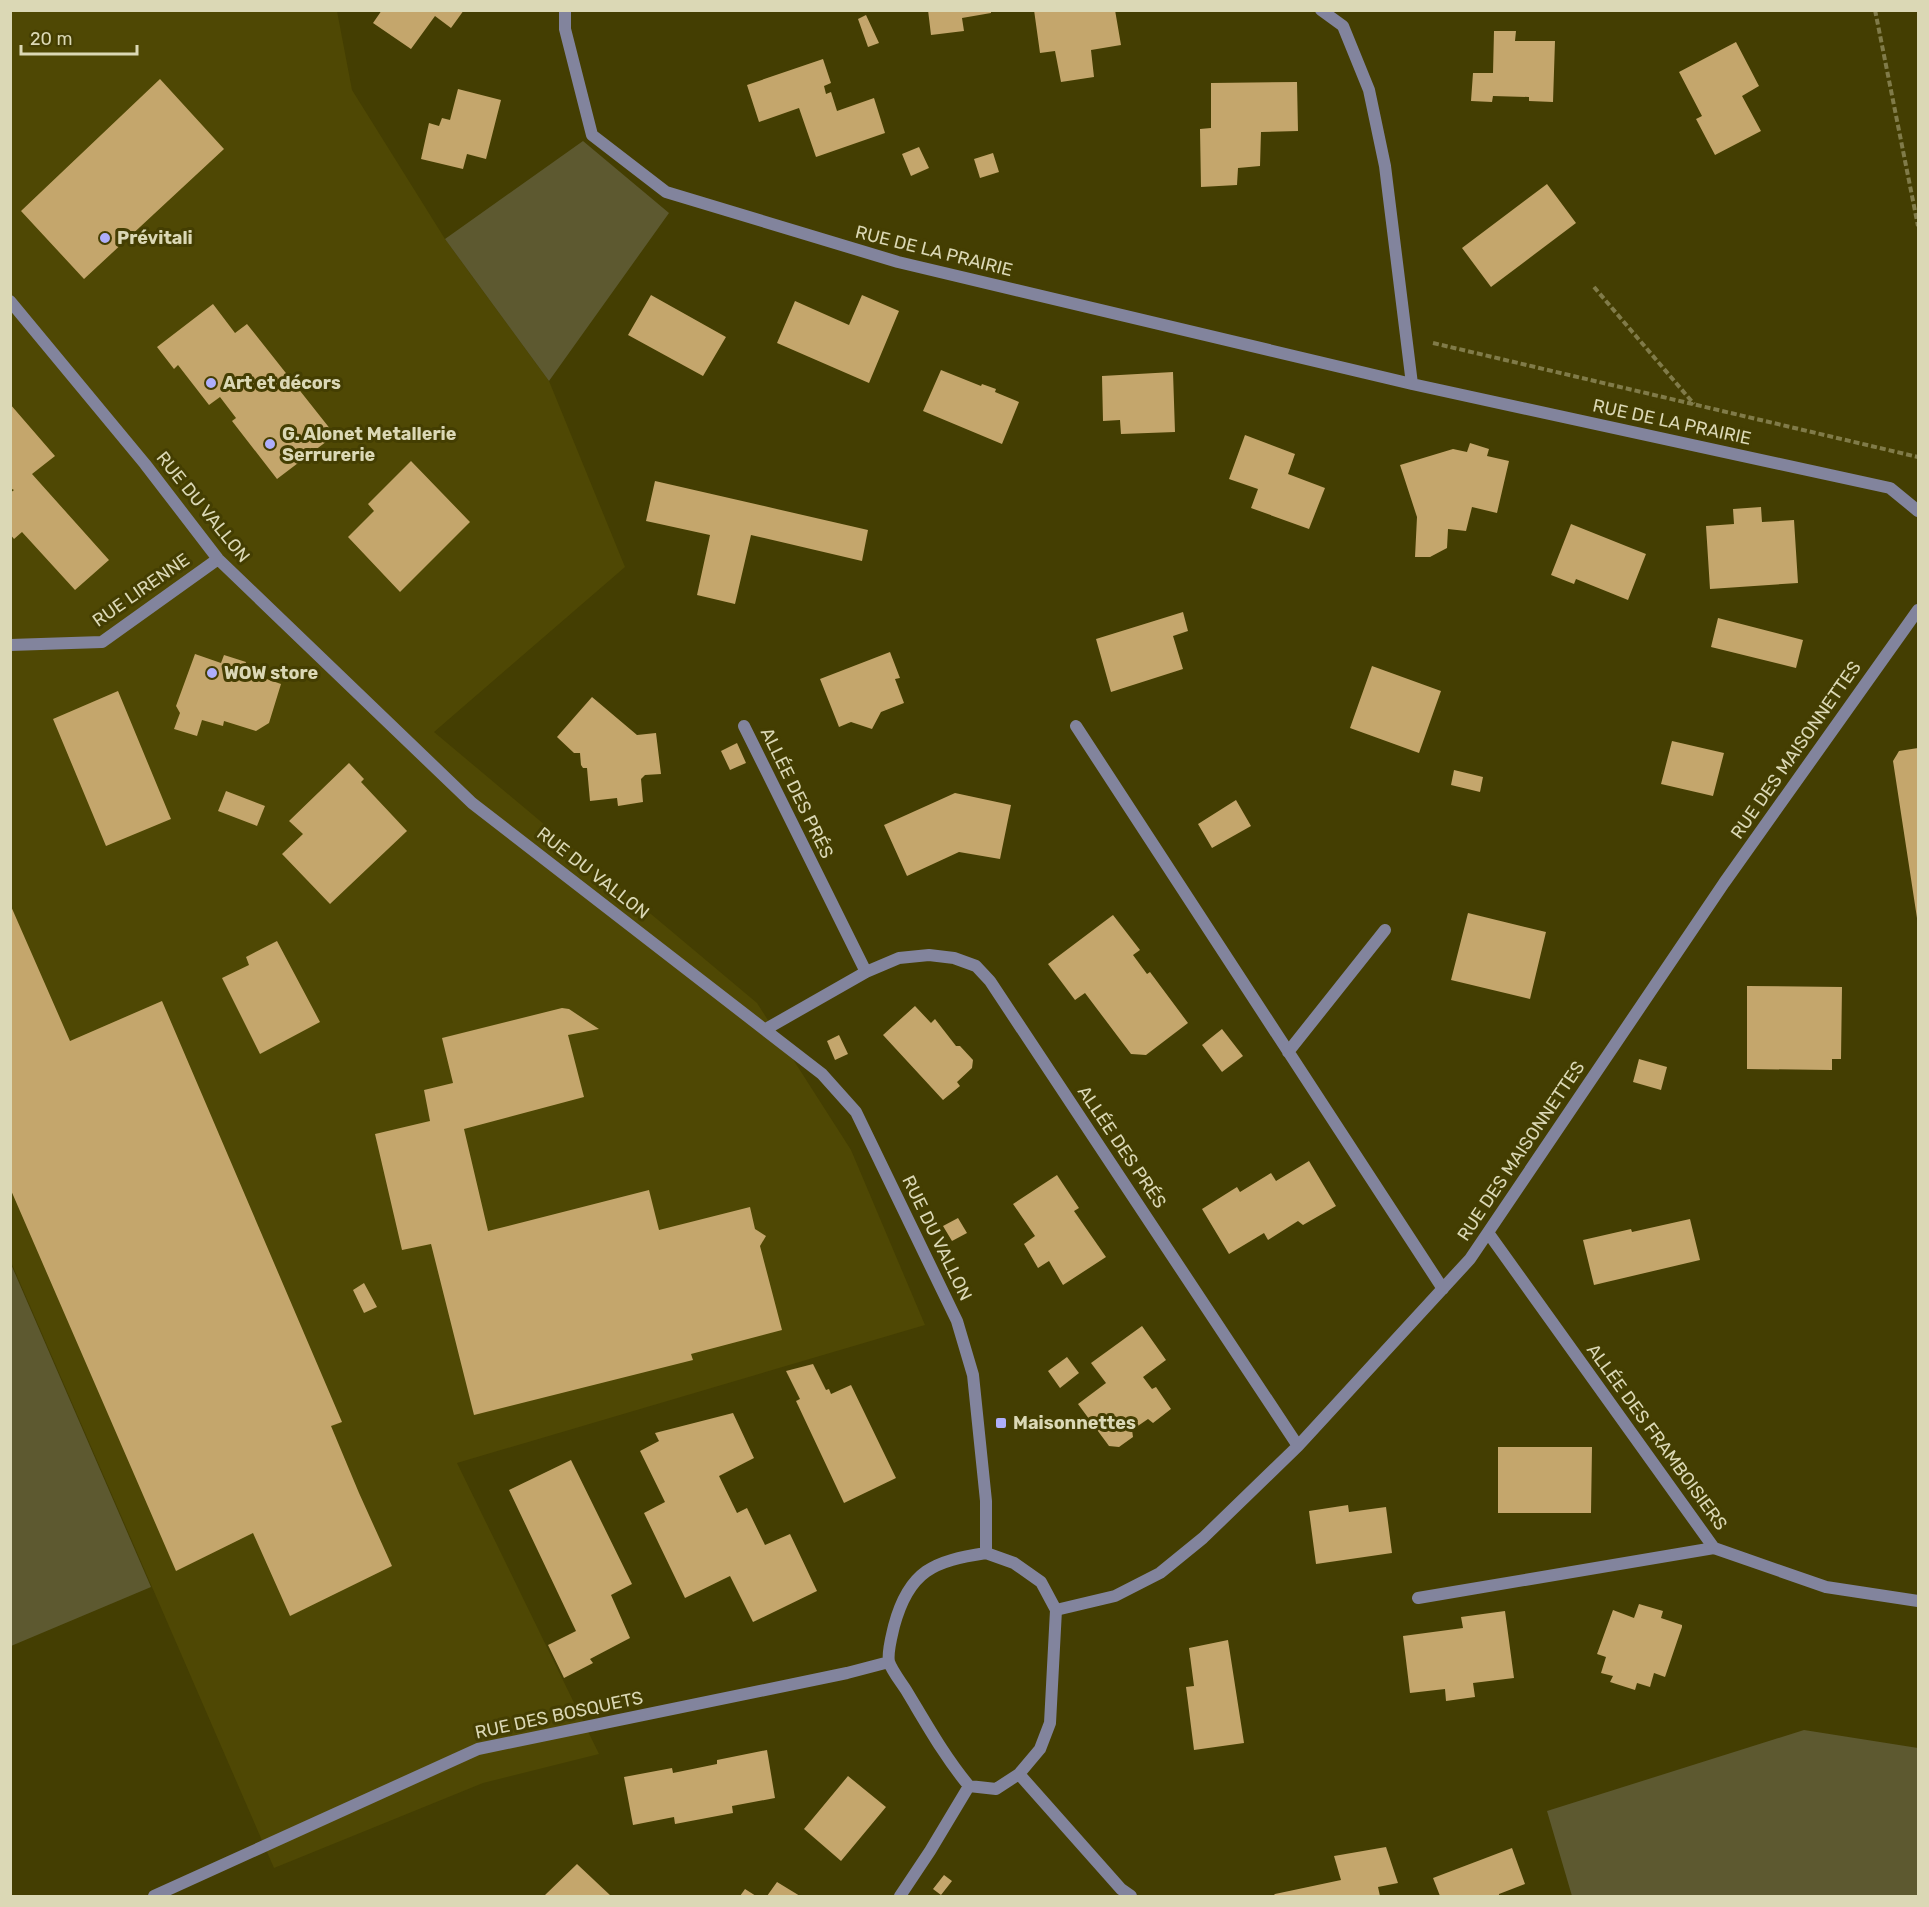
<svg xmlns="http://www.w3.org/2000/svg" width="1929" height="1907" font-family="Rubik,sans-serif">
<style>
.built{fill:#4f4804}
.green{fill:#5d5930}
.building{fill:#c4a66c}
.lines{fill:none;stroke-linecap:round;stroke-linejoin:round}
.path{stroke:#807b49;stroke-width:4;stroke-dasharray:6 3;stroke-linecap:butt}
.lane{stroke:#82849d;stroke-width:12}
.street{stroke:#82849d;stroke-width:12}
.poi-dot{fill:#aeaefb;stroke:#443e02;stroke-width:2}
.labels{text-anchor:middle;stroke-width:6;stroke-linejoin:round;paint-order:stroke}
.poi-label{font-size:18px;font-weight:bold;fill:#dbd8b5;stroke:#443e02;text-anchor:start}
.street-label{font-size:18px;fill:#dbd8b5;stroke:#443e02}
</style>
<rect width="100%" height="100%" fill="#443e02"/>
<!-- built -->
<path class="built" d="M10,11H337L352,90L445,239L549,381L625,567L434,732L757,1003L851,1150L925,1325L457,1463L599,1754L483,1783L274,1868L11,1262Z"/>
<!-- green -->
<path class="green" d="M583,141L669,213L549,381L445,239Z
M10,1262L151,1587L11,1646H10Z
M1804,1730L1918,1748V1896H1572L1547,1811Z"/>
<!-- building -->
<path class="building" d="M382,10H464L451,28L435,16L411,49L373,23Z
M928,10H991V13L962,18L964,31L931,35Z
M1034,10H1115L1121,45L1091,50L1094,77L1061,82L1055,51L1040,53Z
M866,15L879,43L868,47L858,19Z
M1494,31H1516L1515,41H1555L1553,102L1529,101V97L1493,96L1492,102L1471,101L1473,73H1493Z
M1736,42L1759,86L1742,96L1761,131L1715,155L1696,119L1702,116L1679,72Z
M823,59L831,83L824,86L826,94L831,92L837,111L874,98L885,133L816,157L799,108L759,122L747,85Z
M160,79L224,149L84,279L21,211Z
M1297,82L1298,131L1261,132L1260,166L1238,168L1237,185L1201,187L1200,129L1211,128V83Z
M458,89L501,100L486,159L467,154L463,169L421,159L429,123L439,126L442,118L450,120Z
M919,147L929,168L911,176L902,154Z
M993,153L999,172L980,178L974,159Z
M1547,184L1576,223L1491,287L1462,248Z
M651,295L726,337L703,376L628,335Z
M862,295L899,311L869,383L777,343L795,301L849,325Z
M213,304L235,333L247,324L335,435L277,479L232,421L236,418L220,397L209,405L178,365L174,369L157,347Z
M941,370L981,386L982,384L996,389L995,392L1019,402L1002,444L923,411Z
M1173,372L1175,432L1121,434L1120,420L1103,421L1102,376Z
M10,404L55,456L32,474L109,560L75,590L22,532L14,539L10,534V493L14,490L10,488Z
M1245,435L1295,454L1288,474L1325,488L1309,529L1251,508L1258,489L1229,479Z
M1470,443L1489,449L1487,456L1509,461L1497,513L1472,507L1466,531L1448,529L1447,548L1430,557H1415L1417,517L1400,465L1453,449L1467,452Z
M411,461L470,522L400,592L348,537L374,511L368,504Z
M655,481L868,530L862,561L751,535L735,604L697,595L710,535L646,521Z
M1761,507L1762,522L1794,520L1798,583L1710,589L1706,526L1734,524L1733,509Z
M1571,524L1646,554L1628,600L1576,579L1574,584L1551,575Z
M1183,612L1188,631L1173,636L1183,669L1111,692L1096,639Z
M1718,618L1803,640L1796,668L1711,647Z
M890,652L900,678L895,679L904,703L881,712L872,729L851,722L839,727L820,679Z
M195,654L221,663L224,655L246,662L242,676L256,681L258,676L281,684L269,723L256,731L224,721L223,726L202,720L197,736L174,729L180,713L176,706Z
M1372,666L1441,691L1419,753L1350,728Z
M118,691L171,819L106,846L53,719Z
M592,697L637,735L656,733L661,774L645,775L641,779L643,802L618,806L617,798L590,801L587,768H583L581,765L580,753H574L557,737Z
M1672,741L1724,753L1713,796L1661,784Z
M737,743L746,763L730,770L721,751Z
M1918,748V918H1917L1893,761L1899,751Z
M349,763L364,779L361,782L407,831L330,904L282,854L303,834L289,821Z
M1454,770L1483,777L1480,792L1451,785Z
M226,791L265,806L257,826L218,811Z
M955,793L1011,805L1000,859L959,852L907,876L884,825Z
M1236,800L1251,826L1212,848L1198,824Z
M10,904L70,1041L162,1001L342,1422L331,1426L359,1493L392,1566L290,1616L253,1533L176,1571L10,1188Z
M1468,913L1546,932L1530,999L1451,980Z
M1113,915L1140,950L1133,955L1147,974L1150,972L1188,1023L1146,1055L1131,1054L1085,993L1075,1000L1048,964Z
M277,941L320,1022L260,1054L222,978L249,965L246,957Z
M1747,986L1842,987L1841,1059H1832V1070L1747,1069Z
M915,1006L931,1023L935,1019L956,1046H960L973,1060L972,1068L957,1082L960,1086L943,1100L883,1035Z
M562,1008L569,1009L599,1029L568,1035L584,1097L464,1129L488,1231L649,1190L659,1230L750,1207L755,1229L766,1236L760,1246L782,1330L691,1354L693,1360L474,1415L431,1244L402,1250L375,1134L430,1121L424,1090L453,1083L442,1038Z
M1222,1029L1243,1056L1222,1072L1202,1045Z
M839,1035L848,1054L835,1060L827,1041Z
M1639,1059L1667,1067L1661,1090L1633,1082Z
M1309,1161L1336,1206L1303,1225L1298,1221L1268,1240L1264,1233L1229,1254L1202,1209L1237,1187L1240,1192L1271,1173L1276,1181Z
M1057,1175L1079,1208L1074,1211L1106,1257L1063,1285L1049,1261L1038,1268L1024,1244L1035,1236L1013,1204Z
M958,1218L967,1233L952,1241L943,1226Z
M1690,1219L1700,1260L1594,1285L1583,1240L1631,1229L1632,1232Z
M364,1283L377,1307L364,1313L353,1290Z
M1142,1326L1166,1360L1143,1377L1152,1389L1156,1387L1171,1409L1153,1423L1148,1419L1132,1430L1133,1437L1119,1447L1109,1446L1078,1404L1106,1383L1091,1363Z
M1067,1357L1079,1373L1060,1388L1048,1371Z
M813,1364L826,1390L829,1389L831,1394L851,1385L896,1478L844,1503L796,1401L800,1399L786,1371Z
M733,1413L754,1458L719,1476L737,1513L747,1508L765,1545L790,1534L817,1591L753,1622L730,1576L685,1598L644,1513L665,1502L640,1451L659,1441L655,1433Z
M1498,1447H1592L1591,1513H1498Z
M571,1460L632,1584L611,1595L630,1638L590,1659L593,1663L564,1678L548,1645L576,1631L509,1490Z
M1348,1505L1349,1512L1386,1507L1392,1553L1316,1564L1309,1511Z
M1639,1604L1663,1611L1661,1618L1682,1625V1627L1665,1677L1654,1673L1650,1687L1637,1683L1635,1690L1610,1682L1613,1676L1601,1673L1606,1657L1597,1654L1613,1610L1634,1618Z
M1505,1611L1514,1678L1473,1683L1475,1697L1446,1701L1445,1689L1410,1693L1403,1636L1463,1628L1461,1617Z
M1228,1640L1244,1743L1194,1750L1186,1687L1194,1686L1189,1648Z
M767,1750L775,1798L732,1806L733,1813L675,1824L674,1817L633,1825L624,1777L672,1768L673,1773L717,1764V1760Z
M848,1776L886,1807L841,1861L804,1829Z
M1386,1847L1398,1883L1378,1887L1380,1896H1273L1275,1894L1341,1880L1334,1856Z
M1512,1848L1525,1884L1499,1894V1896H1440L1433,1878Z
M577,1864L611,1896H544Z
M944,1875L952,1881L941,1895L933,1889Z
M777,1882L800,1896H767Z
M745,1889L756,1896H740Z"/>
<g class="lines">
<!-- path -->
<path class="path" d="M1875,10L1918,226
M1594,287L1694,404
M1433,343L1918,457"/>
<!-- lane -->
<path class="lane" d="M1418,1598L1714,1548"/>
<!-- street -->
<path class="street" d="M565,10V29L592,135L666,192L898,262L1412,384L1890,488L1918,511
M1321,10L1343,26L1369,90L1385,166L1412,384
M10,301L145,464L218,559L472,803L822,1074L856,1112L957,1321L973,1375L986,1501V1553
M10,645L102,642L218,559
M744,726L866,972
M1076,726L1443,1289
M766,1029L866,972L899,958L929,955L954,958L976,966L990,981L1298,1446
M1288,1052L1385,930
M1489,1234L1714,1548L1826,1587L1918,1601
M986,1553L1014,1563L1041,1582L1056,1610L1050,1723L1040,1749L1019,1774L996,1789L969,1786C944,1756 926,1723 906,1690C901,1682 892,1671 889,1662C887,1652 892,1635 894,1626C909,1570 934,1561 986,1553Z
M1056,1610L1115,1596L1160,1573L1203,1538L1298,1446L1470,1259L1724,883L1918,610
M1019,1774L1121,1889L1131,1896
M154,1896L478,1749L847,1673L889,1662
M900,1896L930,1851L969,1786"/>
</g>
<!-- markers -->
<g class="poi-dot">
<circle cx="105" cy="238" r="6"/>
<circle cx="211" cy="383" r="6"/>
<circle cx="270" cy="444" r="6"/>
<circle cx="212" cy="673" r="6"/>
<rect x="995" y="1417" width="12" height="12" rx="3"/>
</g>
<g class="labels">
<!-- poi labels -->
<g class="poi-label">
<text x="117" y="244">Prévitali</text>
<text x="223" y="389">Art et décors</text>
<text x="282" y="440">G. Alonet Metallerie<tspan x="282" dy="21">Serrurerie</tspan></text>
<text x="224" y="679">WOW store</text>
<text x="1013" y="1429">Maisonnettes</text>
</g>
<!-- street labels -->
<g class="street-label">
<text transform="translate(934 251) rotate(14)" y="6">RUE DE LA PRAIRIE</text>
<text transform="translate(1672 422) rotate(12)" y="6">RUE DE LA PRAIRIE</text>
<text transform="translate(203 507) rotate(51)" y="6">RUE DU VALLON</text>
<text transform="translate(141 590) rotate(-35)" y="6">RUE LIRENNE</text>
<text transform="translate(1796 750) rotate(-55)" y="6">RUE DES MAISONNETTES</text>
<text transform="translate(797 793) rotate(64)" y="6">ALLÉE DES PRÉS</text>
<text transform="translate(593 873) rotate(38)" y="6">RUE DU VALLON</text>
<text transform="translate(1122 1147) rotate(56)" y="6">ALLÉE DES PRÉS</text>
<text transform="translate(1521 1151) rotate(-56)" y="6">RUE DES MAISONNETTES</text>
<text transform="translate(937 1238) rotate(64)" y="6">RUE DU VALLON</text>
<text transform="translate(1657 1437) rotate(54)" y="6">ALLÉE DES FRAMBOISIERS</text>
<text transform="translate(559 1715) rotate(-12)" y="6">RUE DES BOSQUETS</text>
</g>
</g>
<!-- border -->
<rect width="1929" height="1907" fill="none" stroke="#dbd8b5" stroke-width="24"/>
<!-- scale -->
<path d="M21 45v9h116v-9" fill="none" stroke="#dbd8b5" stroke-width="3"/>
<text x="30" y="45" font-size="18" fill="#dbd8b5" stroke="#443e02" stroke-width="4.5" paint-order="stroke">20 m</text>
</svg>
